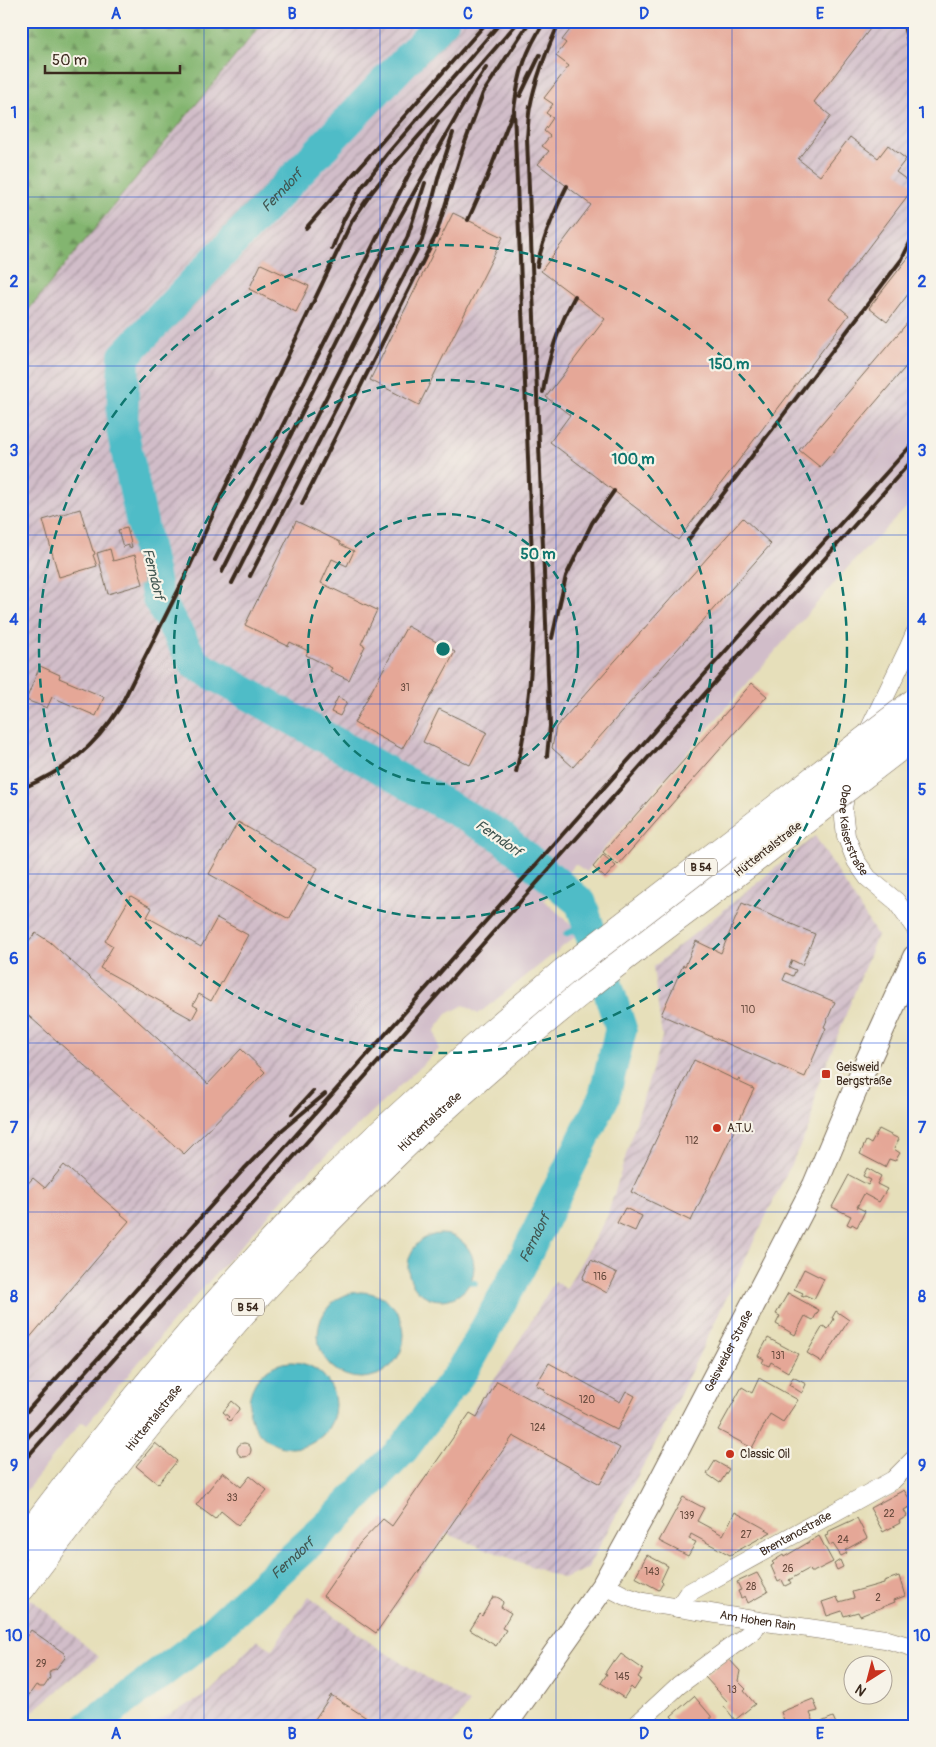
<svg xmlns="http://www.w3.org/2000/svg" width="936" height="1747" font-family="Pangolin,sans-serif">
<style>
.industrial{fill:url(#industrial-furrows)}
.railway{fill:#d1bdc9}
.forest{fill:url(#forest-firs);stroke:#5f7046}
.water{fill:#4fbcc7;stroke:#457372}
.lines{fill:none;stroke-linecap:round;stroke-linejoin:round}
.stream{stroke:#4fbcc7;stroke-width:5.5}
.river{stroke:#4fbcc7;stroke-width:32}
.building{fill:#e5a797}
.minor-casing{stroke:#776955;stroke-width:19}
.secondary-casing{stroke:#776955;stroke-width:26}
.trunk-casing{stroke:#776955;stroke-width:29}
.minor{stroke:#fff;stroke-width:18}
.secondary{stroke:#fff;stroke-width:24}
.trunk{stroke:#fff;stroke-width:28}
.rail{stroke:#3b2a1e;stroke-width:4}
.trunk-bridge-casing{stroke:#776955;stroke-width:29;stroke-linecap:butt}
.trunk-bridge{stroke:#fff;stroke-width:28}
.grid{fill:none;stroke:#1d4ed8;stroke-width:1;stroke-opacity:0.55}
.ring{fill:none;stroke:#0f766e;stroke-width:2.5;stroke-dasharray:9 6}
.poi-dot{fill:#c8321e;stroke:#f7f3e8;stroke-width:2}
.labels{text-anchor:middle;stroke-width:4.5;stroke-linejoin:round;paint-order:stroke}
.number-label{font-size:10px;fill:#66493c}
.shield{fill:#f7f3e8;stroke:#73665b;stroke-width:1}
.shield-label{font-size:11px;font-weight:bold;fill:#3b2a1e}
.street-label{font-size:12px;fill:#3b2a1e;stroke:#f7f3e8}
.poi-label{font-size:12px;fill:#3b2a1e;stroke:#f7f3e8;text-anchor:start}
.water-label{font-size:14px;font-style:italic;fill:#415651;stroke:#f7f3e8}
.centre{fill:#0f766e;stroke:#f7f3e8;stroke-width:2.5}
.ring-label{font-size:15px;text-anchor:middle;font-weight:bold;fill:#0f766e;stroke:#f7f3e8;stroke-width:4.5;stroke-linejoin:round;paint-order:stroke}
.neatline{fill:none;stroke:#1d4ed8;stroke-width:2}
.grid-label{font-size:16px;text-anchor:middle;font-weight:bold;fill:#1d4ed8}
</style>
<defs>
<pattern id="industrial-furrows" width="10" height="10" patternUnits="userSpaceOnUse" patternTransform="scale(1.25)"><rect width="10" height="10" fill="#d1bdc9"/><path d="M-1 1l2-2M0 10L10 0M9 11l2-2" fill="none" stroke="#ab9aa3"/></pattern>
<pattern id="forest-firs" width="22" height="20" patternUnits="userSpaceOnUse" patternTransform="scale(1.25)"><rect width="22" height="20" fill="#83b56f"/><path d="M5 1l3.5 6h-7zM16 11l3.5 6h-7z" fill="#6c935b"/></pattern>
</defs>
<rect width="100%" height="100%" fill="#f7f3e8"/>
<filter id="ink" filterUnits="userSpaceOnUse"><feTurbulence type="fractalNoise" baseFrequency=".02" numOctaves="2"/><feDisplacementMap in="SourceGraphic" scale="10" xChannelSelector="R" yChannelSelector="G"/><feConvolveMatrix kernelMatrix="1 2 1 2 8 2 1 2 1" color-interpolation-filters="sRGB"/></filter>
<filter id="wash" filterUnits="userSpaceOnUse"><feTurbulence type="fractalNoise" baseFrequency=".0096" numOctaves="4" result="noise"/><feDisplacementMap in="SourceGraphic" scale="20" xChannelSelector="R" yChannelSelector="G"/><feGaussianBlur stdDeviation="1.12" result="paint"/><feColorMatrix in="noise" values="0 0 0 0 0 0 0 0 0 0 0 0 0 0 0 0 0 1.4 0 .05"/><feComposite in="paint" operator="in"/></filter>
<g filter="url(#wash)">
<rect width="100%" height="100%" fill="#e6dfba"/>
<!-- industrial -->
<path class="industrial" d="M264,21H915V417L909,421L892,444L845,495L759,599L560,822L552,836L548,833L511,873L514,878L506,886L493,897L490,896L365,1042L323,1085L308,1086L78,1328L21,1395V319Z
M815,836L877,935L817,1088L810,1125L664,1427L587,1569L564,1579L447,1534L376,1633L323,1596L360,1543L383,1519L393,1525L505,1364L555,1281L566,1289L607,1217L662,1037L653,967Z
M309,1596L376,1647L469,1703L452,1726H148L204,1696L257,1640L272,1649Z
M31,1599L99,1657L21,1721V1613Z"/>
<!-- railway -->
<path class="railway" d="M915,417V499L850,565L597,857L587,872L575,864L544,900L580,933L478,1014L464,1005L447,1014L435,1030L439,1049L302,1178L175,1319L87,1424L81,1422L21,1497V1395L78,1328L308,1086L323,1085L365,1042L490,895L493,897L506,886L514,878L511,873L548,833L552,836L560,822L759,599L845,495L892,444L909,421Z"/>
<!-- forest -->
<path class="forest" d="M21,21H264L21,319Z"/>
<!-- water -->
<path class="water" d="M408 1267a33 33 0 1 1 66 0a33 33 0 1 1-66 0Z
M318 1335a43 43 0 1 1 86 0a43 43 0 1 1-86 0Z
M249 1405a43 43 0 1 1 86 0a43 43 0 1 1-86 0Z"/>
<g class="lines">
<!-- stream -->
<path class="stream" d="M566,934L588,923
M471,1282L476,1283
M495,1285L509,1287"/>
<!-- river -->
<path class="river" id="s1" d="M89,1726L113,1709L199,1644L334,1520L403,1449L464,1368L520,1267L604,1097L621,1029L581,903L499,835L195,664L158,599L122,429L124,356L443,21"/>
</g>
<g id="blocks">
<!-- building -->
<path class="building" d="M577,21H876L814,102L831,116L798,159L820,176L850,137L878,158L888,145L906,159L896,172L915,186L829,299L849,315L678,540L550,442L570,415L546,397L605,319L541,271L591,205L538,164L549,151L542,146L550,136L544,131L553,118L546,113L553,104L544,98L569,66L556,56L566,43L562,40Z
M453,213L503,237L419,405L370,380Z
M915,249V285L887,322L869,308Z
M261,264L309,286L296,312L249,289Z
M915,314V356L820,467L799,450Z
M80,509L93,551H94L95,554L93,555L97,566L59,577L43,520Z
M743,518L771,544L573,767L552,748L556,727Z
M296,521L340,542V544L354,551L347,566L332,559L321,583L377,610L361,644L365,646L349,680L330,671L332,668L306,655L308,651L290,642L288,646L245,625Z
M127,528L132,547L129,548V545L123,547L118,530Z
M110,549L113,561L135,555L143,584L108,594L97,553Z
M407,626L455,652L402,749L354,723Z
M40,666L60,675L59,678L104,697L96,716L52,697L47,708L26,700Z
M752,683L767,696L618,865L603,852Z
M338,697L347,702L340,716L331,712Z
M439,709L487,732L470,765L423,742Z
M238,822L318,868L289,919L209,874Z
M603,855L616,866L605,878L593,867Z
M131,896L152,908L147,917L201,947L217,918L248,935L211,1001L199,994L193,1005L198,1008L192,1019L100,968L113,946L105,941Z
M742,903L815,934L802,965L792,960L789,967L796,970L793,976L786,973L783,980L835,1002L824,1027L826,1028L805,1077L661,1015L683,965L685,966L696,941L721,953Z
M36,933L50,942L208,1084L241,1049L265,1072L184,1154L21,1009V949Z
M915,1051V1070L907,1067Z
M694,1060L738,1081V1079L740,1080L739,1082L754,1089L691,1221L631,1192Z
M879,1129L899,1139L894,1149L900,1153L895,1161L889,1159L885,1167L860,1154L866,1141L871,1144Z
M64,1165L129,1221L21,1348V1191L33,1178L45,1188Z
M867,1168L881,1176L877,1184L887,1189L879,1202L864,1194L857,1207L865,1211L857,1227L852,1224L851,1226L847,1224L851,1216L832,1207L849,1175L868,1185L871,1180L863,1176Z
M625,1208L642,1216L635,1231L617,1223Z
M591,1260L617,1273L607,1293L582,1279Z
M804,1269L824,1279L814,1299L805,1295L804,1297L801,1296L803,1293L794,1289Z
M788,1293L819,1310L813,1320L805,1316L795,1335L776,1324L780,1316L776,1314Z
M836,1311L849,1320L822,1362L807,1353L823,1326L828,1329L834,1319L832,1318Z
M768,1338L798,1354L788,1372L771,1362L769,1366L762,1363L764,1359L758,1356Z
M549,1363L620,1402L626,1391L635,1396L617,1430L544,1392L545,1390L536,1385Z
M793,1377L806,1384L802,1393L789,1385Z
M759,1378L798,1400L783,1422L770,1414L752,1448L718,1430L742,1387L752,1393Z
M497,1381L620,1448L600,1484L513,1436L376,1633L323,1596L360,1543L383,1519L392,1526L470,1413L477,1417Z
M232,1401L240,1408L230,1421L227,1419L229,1417L223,1412Z
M237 1450a7 7 0 1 1 14 0a7 7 0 1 1-14 0Z
M155,1443L177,1461L158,1484L136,1466Z
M715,1461L729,1469L720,1483L707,1474Z
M223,1472L241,1487L250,1476L267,1490L238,1525L221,1511L215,1519L196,1505Z
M904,1490L913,1505L904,1510L907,1516L899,1521L900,1523L883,1532L870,1508Z
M683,1497L704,1508L697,1521L723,1535L735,1512L771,1532L730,1555L691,1534L689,1539L696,1542L688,1556L659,1541Z
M857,1518L867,1538L845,1550L847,1553L841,1556L833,1544L830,1546L825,1536L828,1535L827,1532Z
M819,1536L833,1562L813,1572H810L809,1569L805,1571L789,1580L791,1583L785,1586L782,1580L778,1582L771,1566L774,1564L772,1562L783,1555L784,1557Z
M647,1555L668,1566L661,1581L663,1583L659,1590L635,1577Z
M840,1560L843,1567L837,1570L834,1564Z
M757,1573L768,1592L748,1603L745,1596L741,1598L738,1591L741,1590L737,1582Z
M899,1576L905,1596L894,1600L895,1602L860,1616L858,1612L844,1616L842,1611L827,1616L822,1602L837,1597L839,1602L854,1598L852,1592L884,1583V1581Z
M493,1597H497L502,1600L503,1603L501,1607L511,1613L502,1628L506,1630L496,1646L470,1630L480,1614L482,1616Z
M31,1630L64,1653L65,1658L56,1669L51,1670L49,1673L50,1678L44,1687H40L36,1685L21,1706V1644Z
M621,1654L643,1669L638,1677L641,1679L634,1690L631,1687L624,1698L601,1683L607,1674L605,1673L613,1661L615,1662Z
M728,1658L740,1671L738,1681L746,1689L744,1691L755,1704L735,1720L724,1706L728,1702L705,1677Z
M331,1695L379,1726H320L313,1722Z
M694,1696L711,1716V1724L709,1726H679L671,1716Z
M813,1699L818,1711L810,1713L815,1725L779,1726L785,1723L781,1712Z
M833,1717L837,1726H820L819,1723Z"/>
</g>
</g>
<g filter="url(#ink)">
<use href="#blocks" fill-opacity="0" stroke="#776955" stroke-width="1"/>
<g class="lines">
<defs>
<g id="minor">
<path d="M867,734L908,649L915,633"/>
<path id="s2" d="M847,784L843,809L846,836L856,861L868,878L896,901L915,928"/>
<path id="s3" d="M604,1585L625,1596L643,1602L759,1621L885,1639L915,1648"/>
<path id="s4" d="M678,1608L688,1593L893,1480L915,1458"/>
<path d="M635,1726L679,1685L754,1630L759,1621"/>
</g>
<g id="secondary">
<path id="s5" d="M504,1726L604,1585L652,1498L815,1185L863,1071L915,957"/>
</g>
<g id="trunk">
<path d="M21,1545C117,1418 218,1295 330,1182C381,1132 435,1084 489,1036"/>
<path id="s6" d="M21,1588C105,1477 192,1366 287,1263C329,1218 374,1174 419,1131C471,1083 525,1036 580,992C635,947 693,906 749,863"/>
</g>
</defs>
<!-- minor casing -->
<use href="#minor" class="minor-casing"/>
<!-- secondary casing -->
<use href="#secondary" class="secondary-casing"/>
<!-- trunk casing -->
<use href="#trunk" class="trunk-casing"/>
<!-- minor -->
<use href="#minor" class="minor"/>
<!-- secondary -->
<use href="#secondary" class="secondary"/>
<!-- trunk -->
<use href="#trunk" class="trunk"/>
<!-- rail -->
<path class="rail" d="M903,21L915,71
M520,96L540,55
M468,220L486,180L512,114
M306,228L488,21
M332,249L344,219L362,187L388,153L502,21
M537,266C543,238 554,212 567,186
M543,392C548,358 558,327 575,296
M302,504L436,235L463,148L483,93L530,21
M688,540L902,259L915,232
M215,560L417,158L438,121
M222,572L399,219L472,89L486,68
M250,576L422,240L439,175L453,133
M232,583L407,238L425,183
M552,638L566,576L592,523L614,491
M547,756L550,726L527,138C528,128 528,117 530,107C536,77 547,49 560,21
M516,772C529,719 532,662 534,607L514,109C519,72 525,52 545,21
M21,789C66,770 94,748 120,707L185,577L223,492L352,221L372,192L390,169L519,21
M292,1114L313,1091
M21,1418L244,1169L282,1130L325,1094
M21,1445L712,666L915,441
M21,1464L915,457"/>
<defs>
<path id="trunk-bridge" d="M749,863L915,735
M489,1036L565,971L915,702"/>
</defs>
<!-- trunk-bridge casing -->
<use href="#trunk-bridge" class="trunk-bridge-casing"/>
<!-- trunk-bridge -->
<use href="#trunk-bridge" class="trunk-bridge"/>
</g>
</g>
<!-- grid -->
<path class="grid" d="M204,21V1726M380,21V1726M556,21V1726M732,21V1726M21,197H915M21,366H915M21,535H915M21,704H915M21,874H915M21,1043H915M21,1212H915M21,1381H915M21,1550H915"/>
<!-- distance rings -->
<g class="ring">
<circle cx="443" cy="649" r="135"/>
<circle cx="443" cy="649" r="269"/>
<circle cx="443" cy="649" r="404"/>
</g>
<!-- markers -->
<g class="poi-dot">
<rect x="821" y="1069" width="10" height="10" rx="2.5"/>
<circle cx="717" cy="1128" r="5"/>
<circle cx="730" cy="1454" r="5"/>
</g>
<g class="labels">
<!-- number labels -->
<g class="number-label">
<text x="405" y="691">31</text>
<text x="748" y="1013">110</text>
<text x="692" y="1144">112</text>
<text x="600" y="1280">116</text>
<text x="778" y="1359">131</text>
<text x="587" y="1403">120</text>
<text x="538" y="1431">124</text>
<text x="232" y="1501">33</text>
<text x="889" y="1517">22</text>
<text x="687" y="1519">139</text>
<text x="746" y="1538">27</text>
<text x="843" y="1543">24</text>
<text x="788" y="1572">26</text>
<text x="652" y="1575">143</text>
<text x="751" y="1590">28</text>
<text x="878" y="1601">2</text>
<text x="41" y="1667">29</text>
<text x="622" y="1680">145</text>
<text x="732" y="1693">13</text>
</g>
<!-- shield labels -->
<g class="shield">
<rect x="685" y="858.5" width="32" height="17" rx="4"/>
<rect x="232" y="1298.5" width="32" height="17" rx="4"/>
</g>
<g class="shield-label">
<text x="701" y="871">B 54</text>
<text x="248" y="1311">B 54</text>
</g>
<!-- street labels -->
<g class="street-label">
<text dy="4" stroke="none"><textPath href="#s2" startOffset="48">Obere Kaiserstraße</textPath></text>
<text transform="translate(768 849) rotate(-38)" y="4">Hüttentalstraße</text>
<text dy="4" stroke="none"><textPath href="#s6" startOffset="621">Hüttentalstraße</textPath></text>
<text dy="4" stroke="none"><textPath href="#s5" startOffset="438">Geisweider Straße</textPath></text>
<text dy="4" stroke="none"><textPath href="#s6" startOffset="216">Hüttentalstraße</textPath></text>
<text dy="4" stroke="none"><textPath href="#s4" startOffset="141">Brentanostraße</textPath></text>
<text dy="4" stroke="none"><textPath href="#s3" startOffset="159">Am Hohen Rain</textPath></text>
</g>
<!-- poi labels -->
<g class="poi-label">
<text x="836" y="1071">Geisweid<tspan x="836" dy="14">Bergstraße</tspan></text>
<text x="727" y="1132">A.T.U.</text>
<text x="740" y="1458">Classic Oil</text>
</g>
<!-- water labels -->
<g class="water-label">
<text dy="5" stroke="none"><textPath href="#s1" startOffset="2034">Ferndorf</textPath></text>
<text transform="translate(154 574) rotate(76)" y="5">Ferndorf</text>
<text transform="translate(499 838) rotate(35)" y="5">Ferndorf</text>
<text dy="5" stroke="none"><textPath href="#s1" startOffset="669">Ferndorf</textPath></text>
<text dy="5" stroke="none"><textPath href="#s1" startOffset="264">Ferndorf</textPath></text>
</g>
</g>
<circle cx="443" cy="649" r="8" class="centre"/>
<g class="ring-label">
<text x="729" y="369">150 m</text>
<text x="633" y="464">100 m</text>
<text x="538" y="559">50 m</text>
</g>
<!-- margin -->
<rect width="936" height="1747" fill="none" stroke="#f7f3e8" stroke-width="55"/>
<!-- north arrow -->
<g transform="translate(868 1680) rotate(216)"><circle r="24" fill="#f7f3e8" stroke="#aca397"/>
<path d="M0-4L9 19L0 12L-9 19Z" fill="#c8321e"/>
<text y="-8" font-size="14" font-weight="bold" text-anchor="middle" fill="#3b2a1e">N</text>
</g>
<!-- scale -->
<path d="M45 65v8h135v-8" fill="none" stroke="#3b2a1e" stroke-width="2.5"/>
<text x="52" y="65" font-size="15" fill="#3b2a1e" stroke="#f7f3e8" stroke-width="4" paint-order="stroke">50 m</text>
<rect x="28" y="28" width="880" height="1692" class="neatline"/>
<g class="grid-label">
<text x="116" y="19">A</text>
<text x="292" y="19">B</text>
<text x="468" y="19">C</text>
<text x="644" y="19">D</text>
<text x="820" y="19">E</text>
<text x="14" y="118">1</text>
<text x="922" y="118">1</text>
<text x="14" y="287">2</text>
<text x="922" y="287">2</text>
<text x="14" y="456">3</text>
<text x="922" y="456">3</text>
<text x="14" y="625">4</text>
<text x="922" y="625">4</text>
<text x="14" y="795">5</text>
<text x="922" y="795">5</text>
<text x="14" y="964">6</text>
<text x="922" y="964">6</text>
<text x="14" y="1133">7</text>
<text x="922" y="1133">7</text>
<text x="14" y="1302">8</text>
<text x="922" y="1302">8</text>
<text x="14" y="1471">9</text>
<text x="922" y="1471">9</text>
<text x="14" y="1641">10</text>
<text x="922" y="1641">10</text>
<text x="116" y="1739">A</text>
<text x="292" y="1739">B</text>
<text x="468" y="1739">C</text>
<text x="644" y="1739">D</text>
<text x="820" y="1739">E</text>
</g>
</svg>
